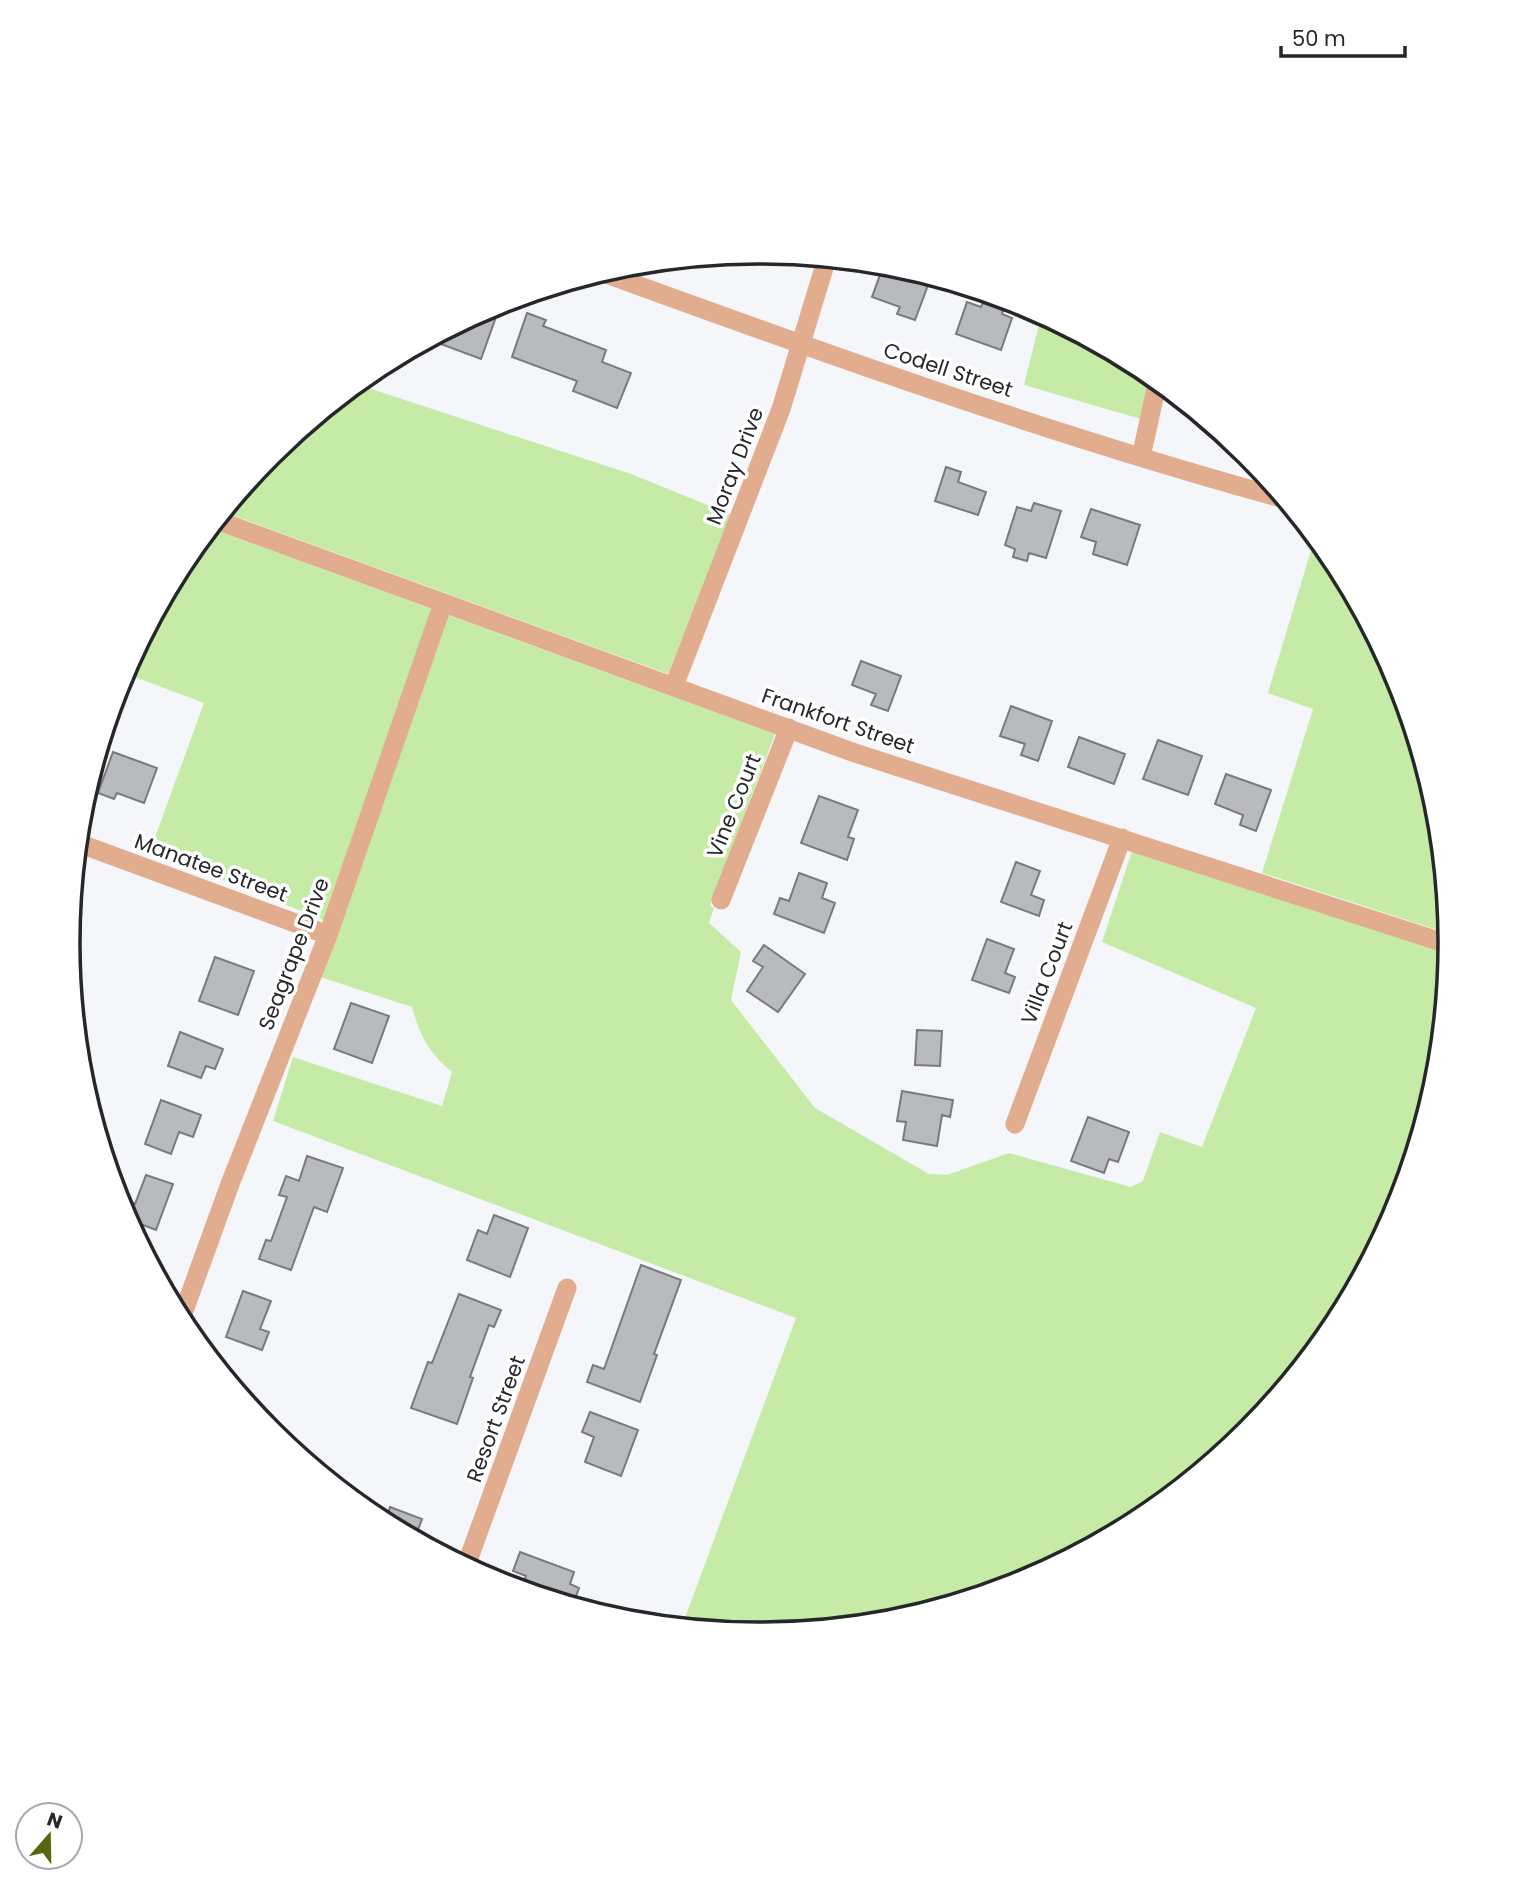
<svg xmlns="http://www.w3.org/2000/svg" width="1519" height="1885" font-family="Poppins,sans-serif">
<style>
.green{fill:#c5eba7}
.building{fill:#b8babe;stroke:#797a7e;stroke-width:2}
.lines{fill:none;stroke-linecap:round;stroke-linejoin:round}
.minor{stroke:#e2ac8e;stroke-width:19}
.labels{text-anchor:middle;stroke-width:7;stroke-linejoin:round;paint-order:stroke}
.street-label{font-size:21px;fill:#262728;stroke:#fff}
.rim{fill:none;stroke:#262728;stroke-width:3.5}
</style>
<rect width="100%" height="100%" fill="#f4f6fa"/>
<!-- green -->
<path class="green" d="M1042,313L1151,374L1141,419L1024,385Z
M356,384L631,474L732,515L668,674L223,512L271,453Z
M210,528L432,609L324,920L150,851L204,703L124,673L185,558Z
M1312,547L1329,552L1334,559L1398,678L1438,808L1450,934L1262,873L1313,709L1268,693Z
M448,615L775,734L710,905L714,908L709,923L741,952L731,1000L815,1108L929,1174L947,1175L1009,1153L1131,1187L1143,1181L1160,1132L1202,1147L1256,1008L1102,942L1132,851L1450,954L1437,1078L1398,1207L1334,1327L1248,1432L1143,1517L1024,1581L894,1621L759,1634L682,1626L796,1318L273,1121L293,1057L442,1106L452,1072C429,1053 420,1036 412,1007L320,977Z"/>
<!-- building -->
<path class="building" d="M884,264L895,265L931,277L915,320L897,314L900,307L872,297Z
M985,299L1004,306L1002,314L1012,318L1001,350L956,334L967,302L981,307Z
M485,309L497,314L481,359L438,343L442,332Z
M527,313L546,320L543,326L606,350L602,362L631,373L617,408L573,391L577,381L512,357Z
M946,467L961,472L958,482L986,492L978,515L935,501Z
M1034,503L1061,511L1046,558L1029,553L1027,561L1013,557L1015,549L1005,545L1017,507L1031,511Z
M1091,509L1140,525L1127,565L1093,554L1096,542L1081,537Z
M861,661L901,676L888,711L871,705L876,694L852,685Z
M1011,706L1052,721L1038,761L1021,755L1025,744L1000,736Z
M1079,737L1125,754L1114,784L1068,767Z
M1158,740L1202,756L1188,795L1143,779Z
M113,752L157,768L144,803L117,793L114,799L98,793Z
M1226,774L1271,790L1256,831L1240,825L1243,815L1215,804Z
M819,796L858,810L848,837L854,839L847,860L801,843Z
M1016,862L1040,871L1031,895L1044,900L1039,916L1001,902Z
M799,873L827,883L822,898L835,903L824,933L774,914L780,898L789,901Z
M987,939L1014,949L1005,973L1015,977L1009,993L972,980Z
M764,945L805,974L778,1012L747,991L763,967L753,961Z
M215,957L254,971L238,1015L199,1001Z
M351,1003L389,1016L372,1063L334,1049Z
M917,1030L942,1031L940,1066L915,1065Z
M180,1032L223,1049L215,1069L206,1066L201,1078L168,1066Z
M902,1091L953,1100L950,1117L942,1115L937,1146L903,1140L906,1122L897,1121Z
M161,1100L201,1115L193,1137L179,1132L171,1154L145,1144Z
M1088,1117L1129,1132L1118,1162L1109,1159L1104,1173L1071,1161Z
M307,1156L343,1168L327,1212L314,1207L291,1270L259,1259L266,1240L271,1241L287,1197L279,1195L286,1176L299,1181Z
M146,1175L173,1184L156,1230L127,1219L123,1210L127,1200L135,1204Z
M494,1215L528,1228L510,1277L467,1260L478,1230L487,1234Z
M641,1265L681,1280L654,1354L657,1355L640,1402L587,1382L593,1365L604,1369Z
M243,1291L271,1301L260,1329L269,1332L262,1350L226,1337Z
M459,1294L501,1310L494,1327L489,1325L470,1377L473,1378L457,1424L411,1408L428,1362L432,1363Z
M590,1412L638,1430L621,1476L585,1462L594,1437L582,1432Z
M390,1507L422,1519L415,1538L385,1522Z
M520,1552L574,1572L570,1584L579,1588L573,1605L521,1589L526,1576L513,1571Z"/>
<g class="lines">
<!-- minor -->
<path class="minor" d="M601,272C826,354 1054,436 1285,499
M1141,457L1158,380
M216,520L855,753L1451,945
M674,686L781,409L827,258
M78,843L328,935
M721,900L789,728
M1015,1124L1122,838
M181,1319L230,1184L328,935L443,603
M466,1566L567,1288"/>
</g>
<g class="labels">
<!-- street labels -->
<g class="street-label">
<text transform="translate(948 370) rotate(18)" y="7">Codell Street</text>
<text transform="translate(735 466) rotate(-69)" y="7">Moray Drive</text>
<text transform="translate(838 721) rotate(19)" y="7">Frankfort Street</text>
<text transform="translate(734 806) rotate(-68)" y="7">Vine Court</text>
<text transform="translate(211 868) rotate(20)" y="7">Manatee Street</text>
<text transform="translate(294 954) rotate(-69)" y="7">Seagrape Drive</text>
<text transform="translate(1047 973) rotate(-69)" y="7">Villa Court</text>
<text transform="translate(496 1419) rotate(-70)" y="7">Resort Street</text>
</g>
</g>
<!-- crop -->
<path d="M0 0H1519V1885H0ZM80 943a679 679 0 1 1 1358 0a679 679 0 1 1-1358 0Z" fill="#fff" fill-rule="evenodd"/>
<path class="rim" d="M80 943a679 679 0 1 1 1358 0a679 679 0 1 1-1358 0Z"/>
<!-- north arrow -->
<g transform="translate(49 1836) rotate(20)"><circle r="33" fill="#ffffff" stroke="#a8a9a9" stroke-width="2"/>
<path d="M0-5L12 26L0 18L-12 26Z" fill="#576710"/>
<text y="-10" font-size="19" font-weight="bold" text-anchor="middle" fill="#262728">N</text>
</g>
<!-- scale -->
<path d="M1281 46v10h124v-10" fill="none" stroke="#262728" stroke-width="3.5"/>
<text x="1292" y="46" font-size="21" fill="#262728" stroke="#ffffff" stroke-width="5" paint-order="stroke">50 m</text>
</svg>
